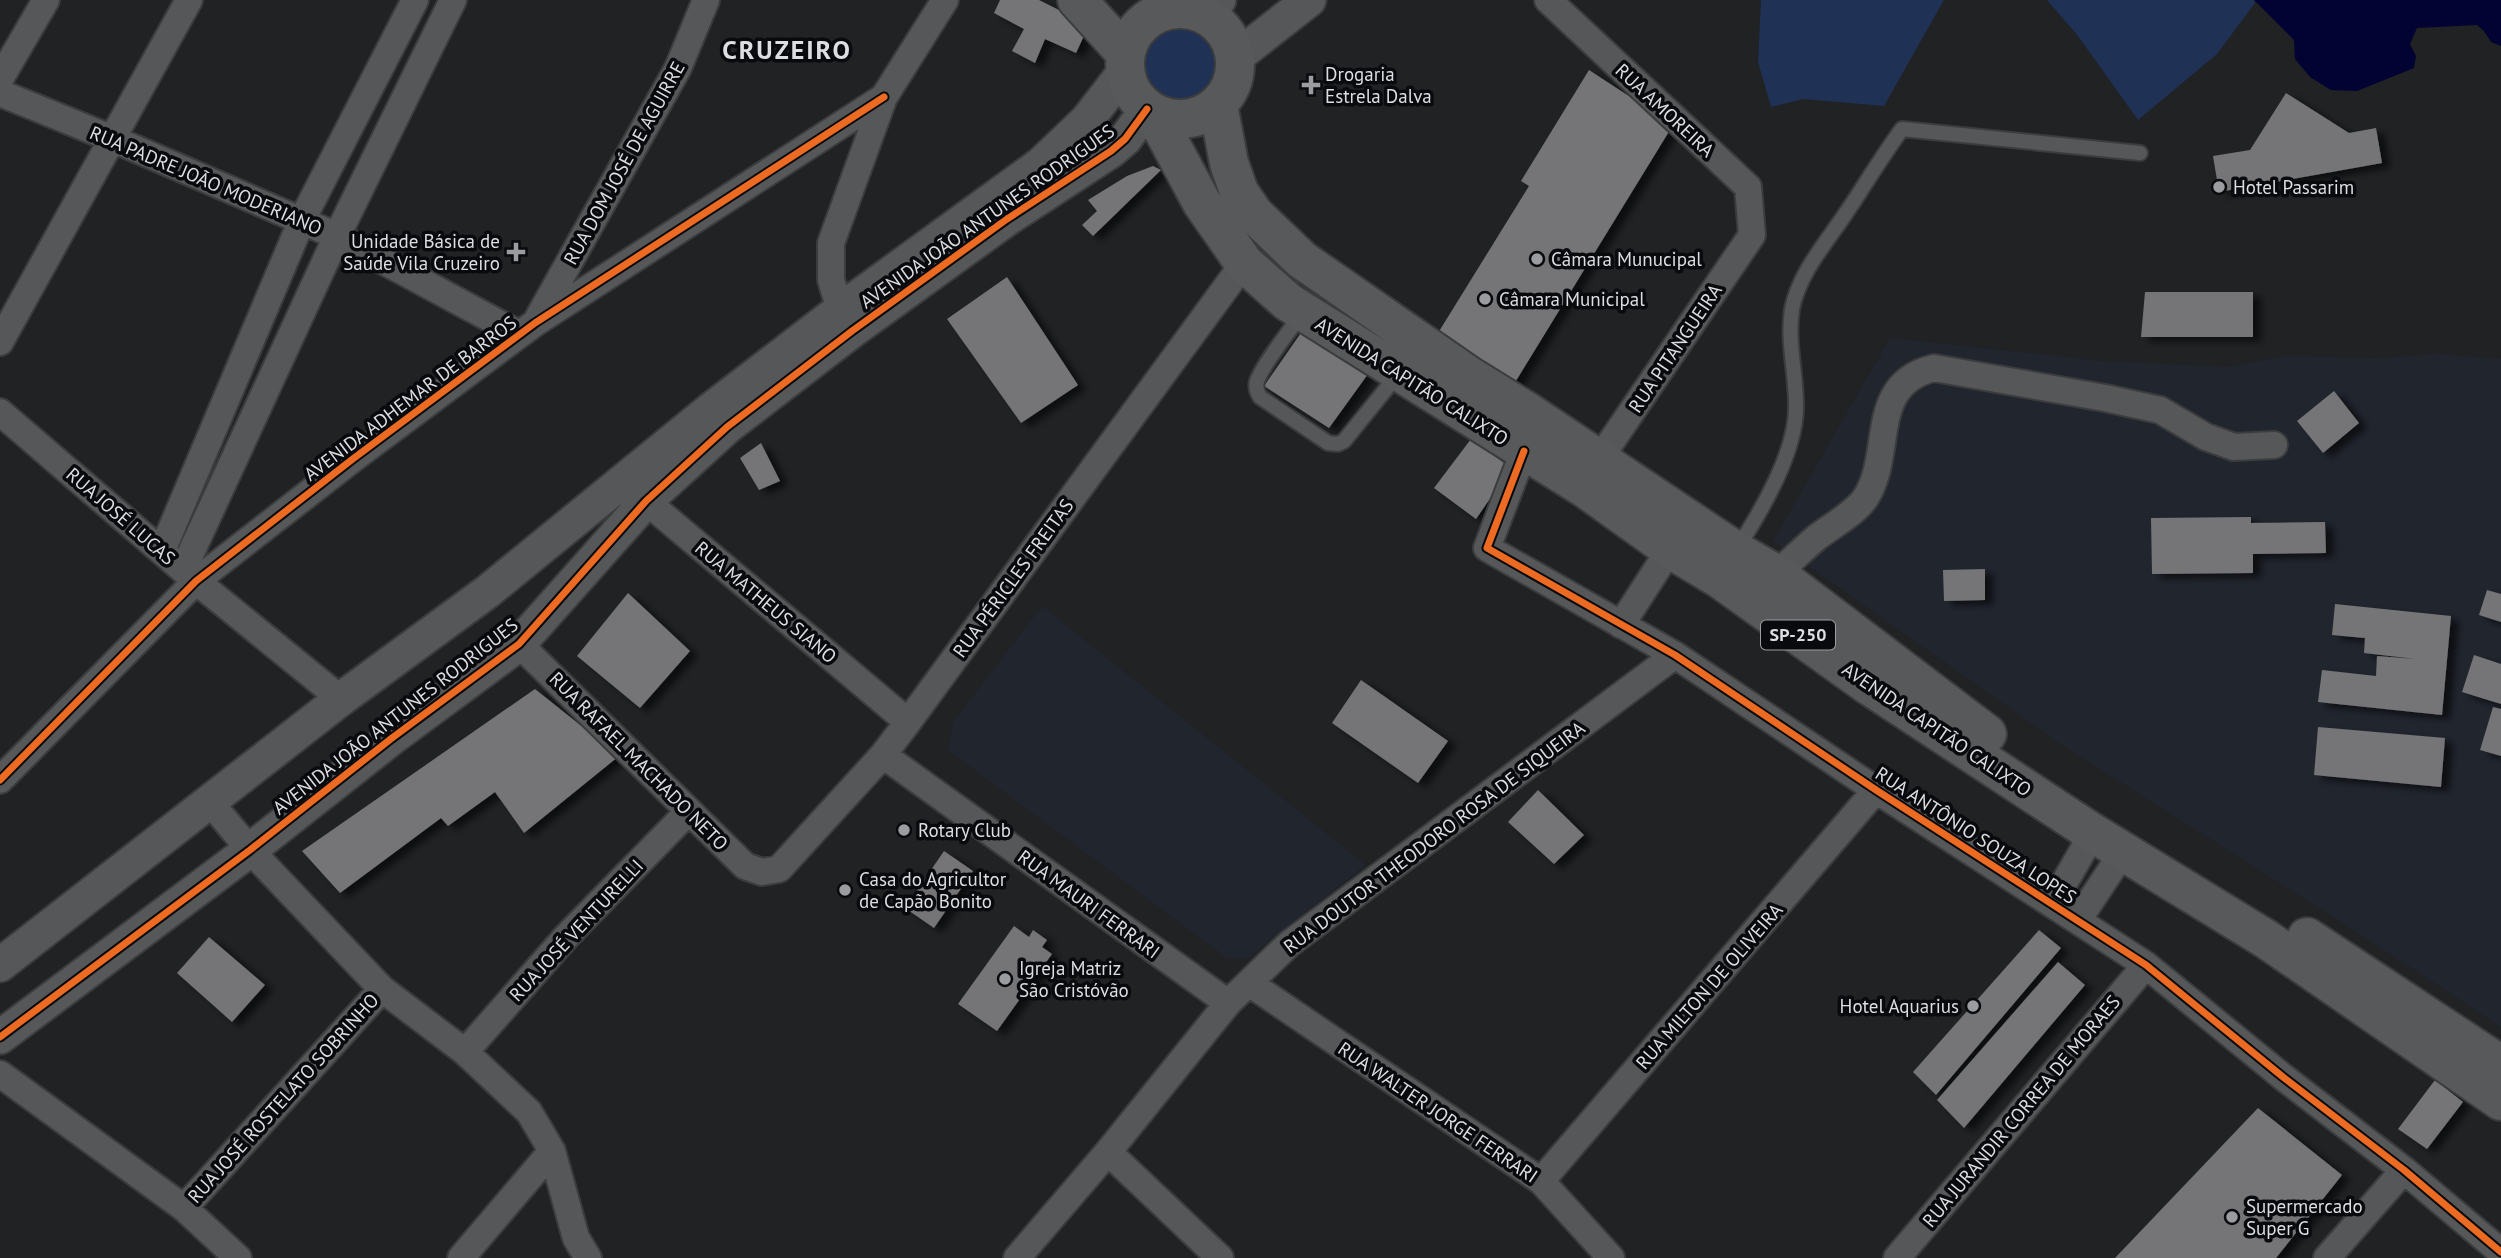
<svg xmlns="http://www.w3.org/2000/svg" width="2501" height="1258" font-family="'PT Sans',sans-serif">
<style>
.built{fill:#21252e}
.green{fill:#1f3155}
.water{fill:#030333}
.building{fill:#747577;filter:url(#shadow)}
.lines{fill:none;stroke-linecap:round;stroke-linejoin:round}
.service-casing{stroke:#3b3c3e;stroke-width:18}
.minor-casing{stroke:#3b3c3e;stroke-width:30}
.tertiary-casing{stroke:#3b3c3e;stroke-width:37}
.primary-casing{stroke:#3b3c3e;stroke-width:42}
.service{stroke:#565758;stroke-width:14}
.minor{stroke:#565758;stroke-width:26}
.tertiary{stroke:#565758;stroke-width:33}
.primary{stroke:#57595a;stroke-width:38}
.cycleway-casing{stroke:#090a0d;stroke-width:11}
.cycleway{stroke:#ed6a23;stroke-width:7}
.poi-dot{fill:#9a9ca0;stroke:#090a0d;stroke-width:2.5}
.labels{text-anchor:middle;stroke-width:7;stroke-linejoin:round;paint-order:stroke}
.shield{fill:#090a0d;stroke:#9d9ea2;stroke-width:2}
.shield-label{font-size:18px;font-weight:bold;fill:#dcdee2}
.poi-label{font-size:19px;fill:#dcdee2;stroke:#090a0d;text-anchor:start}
.street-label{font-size:19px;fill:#dcdee2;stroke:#090a0d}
.district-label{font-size:26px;font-weight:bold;letter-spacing:2px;fill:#dcdee2;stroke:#090a0d}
</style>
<defs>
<filter id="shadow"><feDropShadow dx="8" dy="4.5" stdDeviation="3.5" flood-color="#0009"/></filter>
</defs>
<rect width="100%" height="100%" fill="#202224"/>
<!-- built -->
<path class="built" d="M1890,338L2103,361L2230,367L2282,356L2377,358L2438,354L2501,359V1027L2346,925L2062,745L1773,541Z
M1042,606L1366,865L1248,958H1227L948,750L953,722Z"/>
<!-- green -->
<path class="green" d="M1761,0H1944L1884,106L1803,99L1771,107L1758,62Z
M2047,0H2254L2255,3L2217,54L2138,120L2078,36Z
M1145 64a35 35 0 1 1 70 0a35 35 0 1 1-70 0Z"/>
<!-- water -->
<path class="water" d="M2254,0H2501V46L2491,42L2484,31L2477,25L2417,28L2410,44L2416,56L2414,68L2357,91L2331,90L2310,77L2295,59L2294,40Z"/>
<!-- building -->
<path class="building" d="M1000,0H1039L1089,25L1076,53L1045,39L1035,63L1012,51L1024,29L994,13Z
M1589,70L1673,125L1514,384L1438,333L1529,186L1521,181Z
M2286,93L2349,133L2376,128L2382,163L2219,192L2213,156L2250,150Z
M1153,166L1161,170L1093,236L1082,225L1097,211L1088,200L1127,176Z
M1007,277L1078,385L1021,423L947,319Z
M2145,292H2253V337H2141Z
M1303,330L1368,374L1329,428L1264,386Z
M2334,391L2359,423L2323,453L2297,421Z
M1471,439L1511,468L1476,519L1434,488Z
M761,443L780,481L759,490L740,458Z
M2251,517V523L2325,522L2326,553L2253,554V573L2152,574L2151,518Z
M1985,569V600L1944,601L1943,570Z
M2487,590L2501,594V622L2479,615Z
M628,593L690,651L640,708L577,656Z
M2335,604L2451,616L2442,715L2318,702L2322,670L2376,676L2377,656L2416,659L2364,653L2365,638L2332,635Z
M2474,655L2501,664V704L2462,692Z
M1361,680L1448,741L1418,783L1332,723Z
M535,689L619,756L524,833L495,792L448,826L441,818L340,893L302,851Z
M2493,707L2501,709V756L2480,750Z
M2318,727L2445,738L2441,787L2314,775Z
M1538,790L1584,835L1554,864L1508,822Z
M944,851L973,871L934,928L905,908Z
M1014,926L1029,937L1033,930L1047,940L1042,947L1052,954L997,1031L958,1004Z
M2039,930L2061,948L1936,1095L1913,1072Z
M209,937L265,985L232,1022L177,973Z
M2058,962L2085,985L1964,1128L1937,1100Z
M2435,1080L2463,1102L2427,1149L2398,1129Z
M2258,1108L2342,1175L2276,1258H2115Z"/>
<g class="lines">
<defs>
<path id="service" d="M1302,313C1290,331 1264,362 1257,381C1255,387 1257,392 1260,397L1328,443L1338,444L1344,441L1399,373
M1736,550C1761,512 1797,451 1796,405C1796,372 1787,342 1792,309C1799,273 1826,243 1846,213C1865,185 1882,156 1902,129L2140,153"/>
<path id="minor" d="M1548,0L1748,187L1752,235L1598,461
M0,79L46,0
M0,93L113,139L337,236L519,334
M538,318L678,68L706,0
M848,325L840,310L831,280V243L884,97L945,0
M0,342L189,0
M0,412L196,581L341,699
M1524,451L1487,548L1675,655L1876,790L2146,965L2283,1077L2404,1170L2501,1252
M633,487L646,501L908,722
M162,551L302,220L415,0
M183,570L337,236L453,0
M1776,574C1790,562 1802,550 1816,538C1830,527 1857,512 1866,497C1894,453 1867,384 1934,368L2105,398L2160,410L2206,437L2234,447L2274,445
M1621,625L1670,549
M519,644L745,866L762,872L779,869L883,755L908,722L1244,263
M883,755L1228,1003
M0,780L196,581L354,458L535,323L884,97
M209,801L250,850L382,989L465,1052L529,1112L552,1151L576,1238L588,1258
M2052,904L2093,833
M2078,920L2123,852
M1249,983L1541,1181L1611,1258
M465,1052L566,937L689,811
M0,1074L184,1208L238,1258
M1108,1152L1220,1258
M1541,1181L1876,790
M184,1208L382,989
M461,1258L552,1151
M1017,1258L1108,1152L1228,1003L1289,944L1675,655
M1897,1258L2146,965
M2327,1258L2404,1170"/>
<path id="tertiary" d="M1191,10L1219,0
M1235,58L1309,0
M0,965L341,699L487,592L710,410L840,310L1041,164L1087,120L1125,71
M0,1037L250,850L392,738L519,644L646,501L727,427L852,331L1007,219L1111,151L1125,139L1147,109"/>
<path id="primary" d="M1077,0L1126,54
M1125 64a55 55 0 1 1 110 0a55 55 0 1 1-110 0Z
M1218,105L1229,163L1239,192L1254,214L1302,260L1471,377L1528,412L1736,551L1776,574L1987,734
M1154,113L1202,203L1244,263L1288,302L1586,489L1670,549L1720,579L1868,685L2093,833L2266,939L2501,1101
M2307,937L2501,1065"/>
</defs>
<!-- service casing -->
<use href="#service" class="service-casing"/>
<!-- minor casing -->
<use href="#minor" class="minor-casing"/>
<!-- tertiary casing -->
<use href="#tertiary" class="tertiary-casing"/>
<!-- primary casing -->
<use href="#primary" class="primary-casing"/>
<!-- service -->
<use href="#service" class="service"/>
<!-- minor -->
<use href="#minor" class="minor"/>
<!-- tertiary -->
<use href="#tertiary" class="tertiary"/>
<!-- primary -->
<use href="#primary" class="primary"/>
<defs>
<path id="cycleway" d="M1524,451L1487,548L1675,655L1876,790L2146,965L2283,1077L2404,1170L2501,1252
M0,780L196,581L354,458L535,323L884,97
M0,1037L250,850L392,738L519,644L646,501L727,427L852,331L1007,219L1111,151L1125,139L1147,109"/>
</defs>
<!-- cycleway casing -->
<use href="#cycleway" class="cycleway-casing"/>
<!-- cycleway -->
<use href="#cycleway" class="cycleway"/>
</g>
<!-- markers -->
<g class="poi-dot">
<path d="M1307.5 74.5h7v7h7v7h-7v7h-7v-7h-7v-7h7z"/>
<circle cx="2219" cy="187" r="7"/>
<path d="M512.5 241.5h7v7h7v7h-7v7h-7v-7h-7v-7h7z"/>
<circle cx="1537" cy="259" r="7"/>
<circle cx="1485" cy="299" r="7"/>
<circle cx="904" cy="830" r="7"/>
<circle cx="845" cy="890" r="7"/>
<circle cx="1005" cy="979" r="7"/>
<circle cx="1973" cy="1006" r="7"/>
<circle cx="2232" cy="1217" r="7"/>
</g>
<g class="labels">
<!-- shield labels -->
<rect class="shield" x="1761" y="620.5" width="74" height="29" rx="5"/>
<g class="shield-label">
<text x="1798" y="641">SP-250</text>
</g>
<!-- poi labels -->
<g class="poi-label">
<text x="1325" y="81">Drogaria<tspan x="1325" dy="22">Estrela Dalva</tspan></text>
<text x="2233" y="194">Hotel Passarim</text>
<text x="500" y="248" text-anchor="end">Unidade Básica de<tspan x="500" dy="22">Saúde Vila Cruzeiro</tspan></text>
<text x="1551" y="266">Câmara Munucipal</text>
<text x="1499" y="306">Câmara Municipal</text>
<text x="918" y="837">Rotary Club</text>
<text x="859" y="886">Casa do Agricultor<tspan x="859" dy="22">de Capão Bonito</tspan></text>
<text x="1019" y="975">Igreja Matriz<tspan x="1019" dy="22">São Cristóvão</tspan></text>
<text x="1959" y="1013" text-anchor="end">Hotel Aquarius</text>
<text x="2246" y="1213">Supermercado<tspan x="2246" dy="22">Super G</tspan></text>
</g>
<!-- street labels -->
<g class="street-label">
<text transform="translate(1665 110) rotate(43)" y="7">RUA AMOREIRA</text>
<text transform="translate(624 163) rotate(-61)" y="7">RUA DOM JOSÉ DE AGUIRRE</text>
<text transform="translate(206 180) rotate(23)" y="7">RUA PADRE JOÃO MODERIANO</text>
<text transform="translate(987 216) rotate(-35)" y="7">AVENIDA JOÃO ANTUNES RODRIGUES</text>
<text transform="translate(1675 348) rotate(-56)" y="7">RUA PITANGUEIRA</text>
<text transform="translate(1412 381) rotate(32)" y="7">AVENIDA CAPITÃO CALIXTO</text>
<text transform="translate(410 398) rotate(-37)" y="7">AVENIDA ADHEMAR DE BARROS</text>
<text transform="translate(121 516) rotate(41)" y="7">RUA JOSÉ LUCAS</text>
<text transform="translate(1013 578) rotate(-54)" y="7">RUA PÉRICLES FREITAS</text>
<text transform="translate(766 602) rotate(40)" y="7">RUA MATHEUS SIANO</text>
<text transform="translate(395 716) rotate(-38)" y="7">AVENIDA JOÃO ANTUNES RODRIGUES</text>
<text transform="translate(1937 729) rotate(34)" y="7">AVENIDA CAPITÃO CALIXTO</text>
<text transform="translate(639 761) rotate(45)" y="7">RUA RAFAEL MACHADO NETO</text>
<text transform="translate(1976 835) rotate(33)" y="7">RUA ANTÔNIO SOUZA LOPES</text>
<text transform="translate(1434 837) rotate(-37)" y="7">RUA DOUTOR THEODORO ROSA DE SIQUEIRA</text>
<text transform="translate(1089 904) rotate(36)" y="7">RUA MAURI FERRARI</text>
<text transform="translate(576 930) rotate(-47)" y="7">RUA JOSÉ VENTURELLI</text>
<text transform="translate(1709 986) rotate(-49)" y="7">RUA MILTON DE OLIVEIRA</text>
<text transform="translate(283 1098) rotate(-48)" y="7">RUA JOSÉ ROSTELATO SOBRINHO</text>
<text transform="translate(2021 1111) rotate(-50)" y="7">RUA JURANDIR CORREA DE MORAES</text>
<text transform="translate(1438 1112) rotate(34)" y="7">RUA WALTER JORGE FERRARI</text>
</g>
<!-- district labels -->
<g class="district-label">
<text x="787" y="59">CRUZEIRO</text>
</g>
</g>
</svg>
